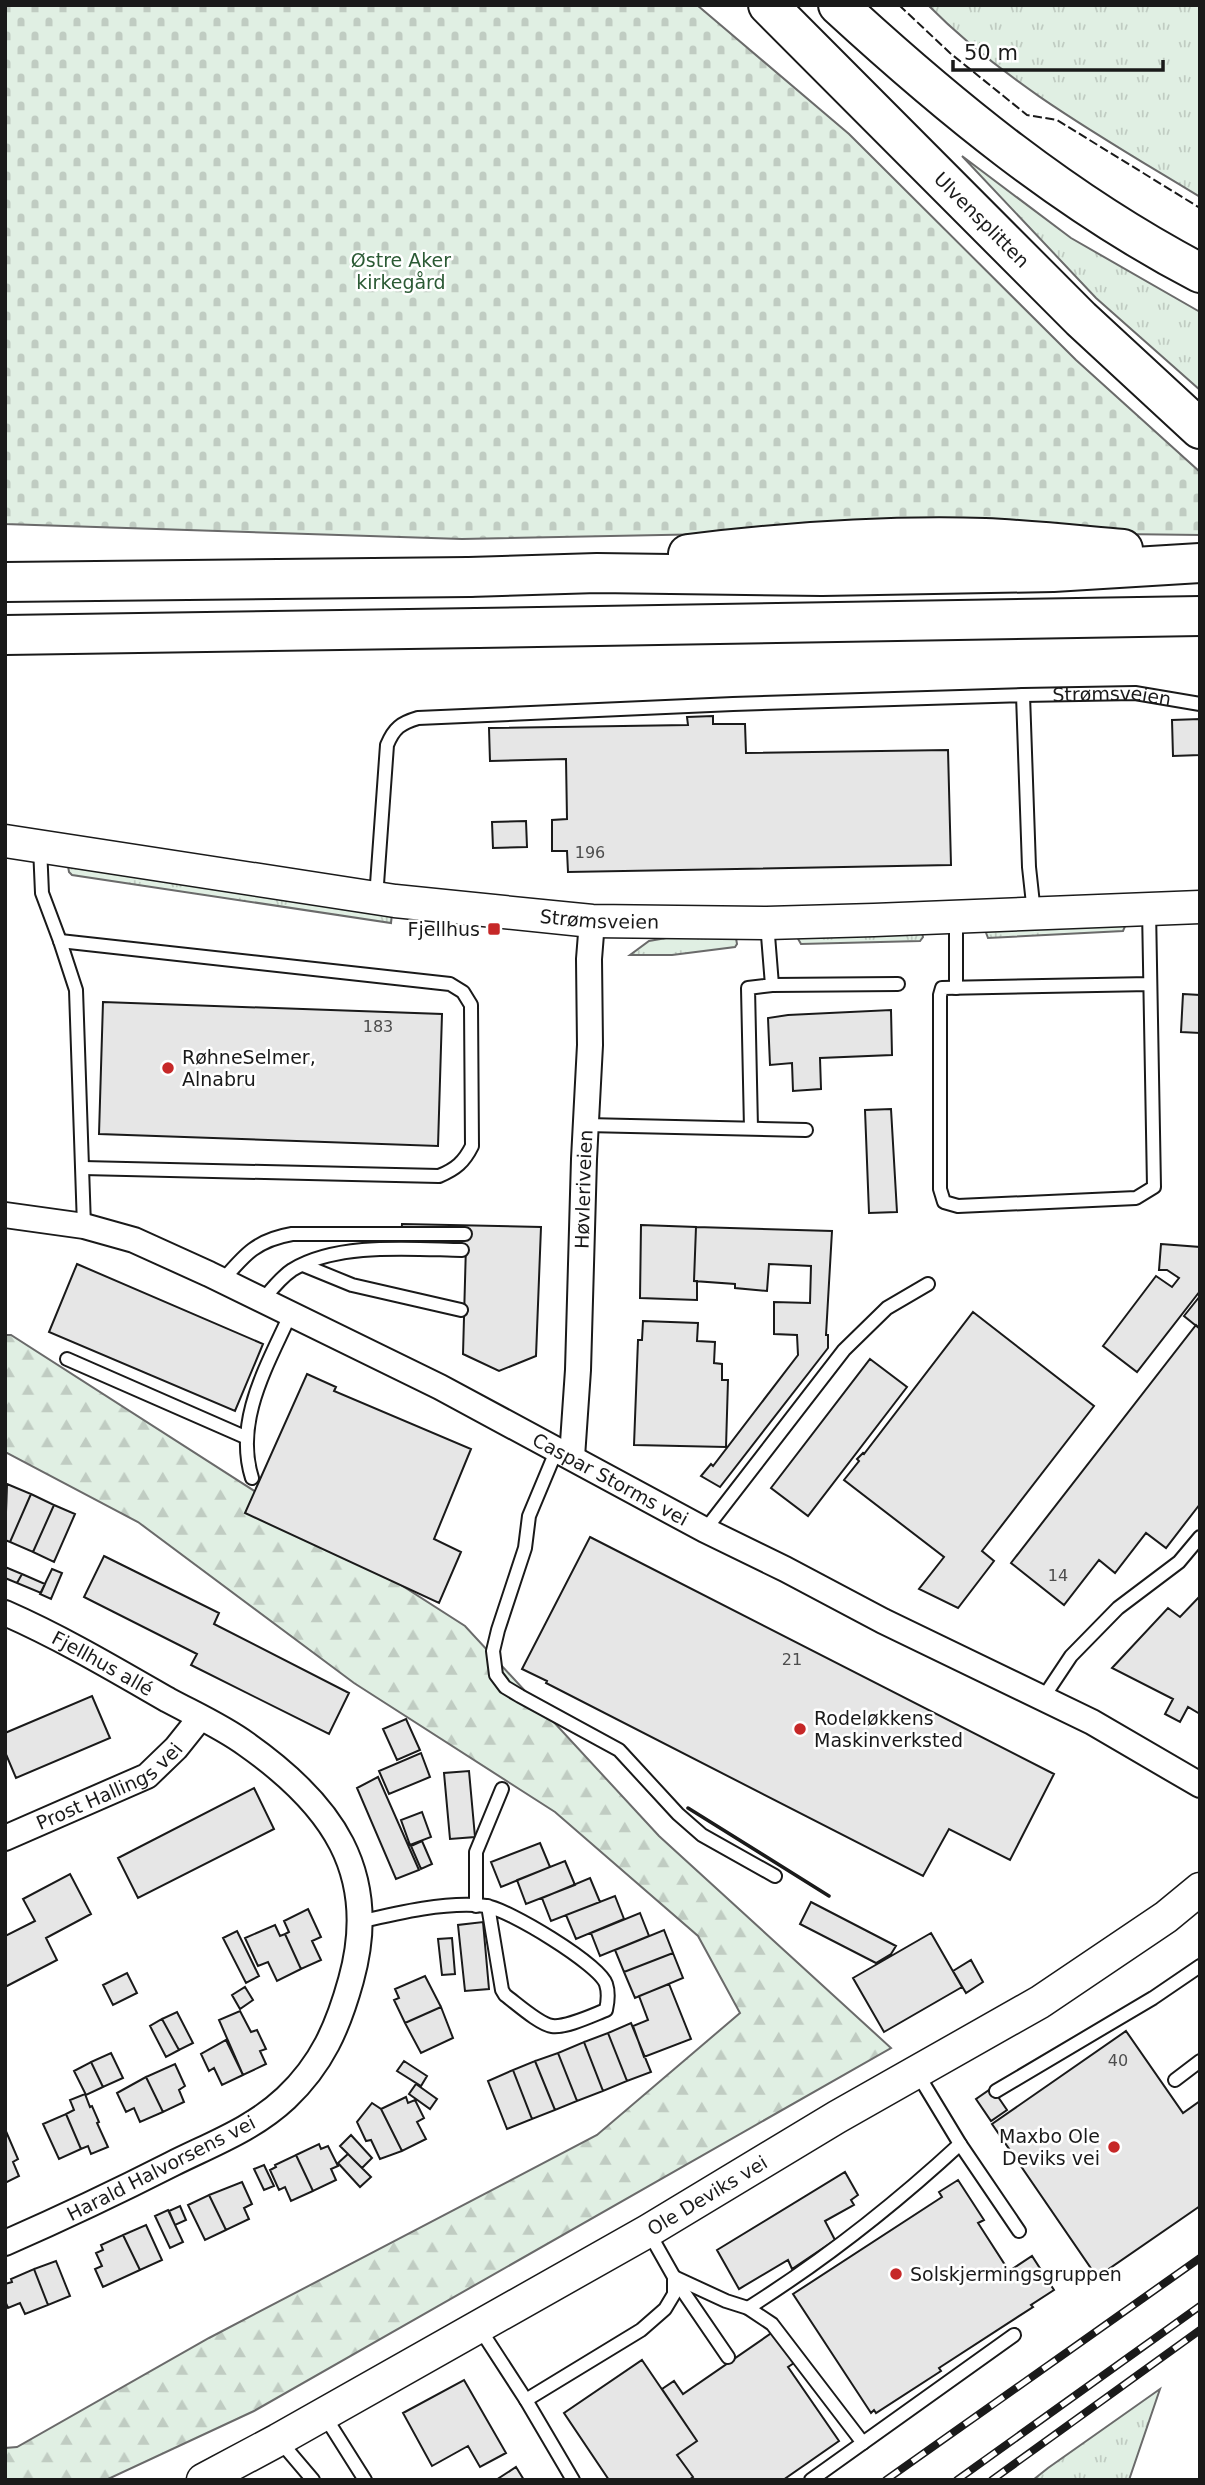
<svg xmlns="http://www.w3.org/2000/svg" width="1205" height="2485" font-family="'DejaVu Sans',sans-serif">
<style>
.grass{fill:url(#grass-tufts);stroke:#6a6a6a;stroke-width:2}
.forest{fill:url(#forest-firs);stroke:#6a6a6a;stroke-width:2}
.cemetery{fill:url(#cemetery-stones);stroke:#6a6a6a;stroke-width:2}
.building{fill:#e6e6e6;stroke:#1a1a1a;stroke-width:2}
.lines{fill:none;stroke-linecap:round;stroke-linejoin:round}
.service-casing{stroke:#1a1a1a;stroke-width:16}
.minor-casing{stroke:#1a1a1a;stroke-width:28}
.tertiary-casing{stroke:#1a1a1a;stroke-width:35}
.trunk-casing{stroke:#1a1a1a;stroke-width:42}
.motorway-casing{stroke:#1a1a1a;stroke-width:42}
.service{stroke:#fff;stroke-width:12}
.minor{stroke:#fff;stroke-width:24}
.tertiary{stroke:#fff;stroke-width:32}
.trunk{stroke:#fff;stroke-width:38}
.motorway{stroke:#fff;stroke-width:38}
.rail-casing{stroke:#1a1a1a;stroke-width:8}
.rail{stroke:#fff;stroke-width:5;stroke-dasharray:16;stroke-linecap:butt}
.fence{stroke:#1a1a1a;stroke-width:2;stroke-dasharray:9 3.5;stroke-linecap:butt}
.wall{stroke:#1a1a1a;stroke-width:3.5}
.poi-dot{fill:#c62828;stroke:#fff;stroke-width:2.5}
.labels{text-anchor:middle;stroke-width:5;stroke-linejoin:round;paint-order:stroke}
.number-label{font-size:16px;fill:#4d4d4d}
.street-label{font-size:19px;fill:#1a1a1a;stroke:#fff}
.park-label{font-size:19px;fill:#2b5a34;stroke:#fff}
.poi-label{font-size:19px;fill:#1a1a1a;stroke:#fff;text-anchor:start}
</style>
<defs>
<pattern id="grass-tufts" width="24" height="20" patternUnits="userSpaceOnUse" patternTransform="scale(1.75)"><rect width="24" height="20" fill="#e0efe3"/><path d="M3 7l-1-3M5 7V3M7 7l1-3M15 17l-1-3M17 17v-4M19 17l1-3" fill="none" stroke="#c0ccc2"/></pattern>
<pattern id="forest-firs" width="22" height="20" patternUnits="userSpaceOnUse" patternTransform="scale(1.75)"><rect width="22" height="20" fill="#e0efe3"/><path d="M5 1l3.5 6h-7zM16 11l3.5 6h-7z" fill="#c0ccc2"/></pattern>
<pattern id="cemetery-stones" width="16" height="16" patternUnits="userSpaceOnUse" patternTransform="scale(1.75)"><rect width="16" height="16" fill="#e0efe3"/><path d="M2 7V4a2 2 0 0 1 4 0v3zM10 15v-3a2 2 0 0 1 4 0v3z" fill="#c0ccc2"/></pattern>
</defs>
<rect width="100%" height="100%" fill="#fff"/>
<!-- grass -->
<path class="grass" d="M928,5H1200V197C1105,139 1006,84 928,5Z
M962,156L1071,238L1200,312V390L1096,298Z
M68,866L392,914L391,923L72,875L69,872Z
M1126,924L1123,931L988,938L985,930Z
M922,933L923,937L920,941L801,944L797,937Z
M672,937L736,938L737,944L735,947L672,955H630L649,941Z
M1160,2389L1129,2480H1033L1048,2468Z"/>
<!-- forest -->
<path class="forest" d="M5,1335H11L465,1626L659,1836L891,2048L254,2411L106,2480H5V2448L17,2447L209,2338L597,2135L740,2013L698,1936L555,1812L354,1683L138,1522L5,1452Z"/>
<!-- cemetery -->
<path class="cemetery" d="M5,5H697L849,134L1076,360L1200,472V535L873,531L462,539L5,524Z"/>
<!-- building -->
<path class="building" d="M713,716V724H745L746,753L948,750L951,865L568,872L567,851H552V820L567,819L566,759L490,761L489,728L688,725L687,717Z
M1200,719V755L1173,756L1172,720Z
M526,821L527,847L493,848L492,822Z
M1183,994L1200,995V1033L1181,1032Z
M103,1002L442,1014L438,1146L99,1134Z
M891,1010L892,1055L820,1058L821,1089L793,1091L792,1063L770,1065L768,1018L788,1015Z
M891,1109L897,1212L869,1213L865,1110Z
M402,1224L541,1227L536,1356L499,1371L463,1354L466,1245L401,1242Z
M641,1225L696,1227L694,1281H697V1300L640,1298Z
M696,1227L832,1231L826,1335H828V1348L720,1487L701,1476L711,1464L713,1466L798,1355L797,1335L774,1334V1302L810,1303L811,1266L769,1264L767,1291L735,1288V1284L694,1281Z
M1161,1244L1200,1247V1291L1137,1372L1103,1346L1156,1276L1172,1287L1179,1278L1167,1270H1159Z
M77,1264L263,1344L235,1411L49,1332Z
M1200,1296V1329L1184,1316Z
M973,1312L1094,1406L982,1551L994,1561L958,1608L919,1589L944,1557L844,1480L859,1461L857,1459L863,1453L864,1454Z
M643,1321L698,1323L697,1341L715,1342L714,1363L722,1364V1380H728L726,1447L634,1445L638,1340H642Z
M1196,1325L1200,1329V1504L1166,1548L1146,1533L1115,1573L1099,1560L1064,1605L1011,1563Z
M870,1359L907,1387L808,1516L771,1488Z
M307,1374L336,1387L334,1391L471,1449L434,1539L461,1552L439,1603L245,1513Z
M7,1484L31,1494L10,1542L5,1540Z
M31,1494L54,1505L33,1552L10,1542Z
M54,1505L75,1514L54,1562L33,1552Z
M590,1537L1054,1774L1010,1860L949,1829L923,1876L546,1683L547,1681L522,1669Z
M104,1556L219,1613L214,1624L349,1693L329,1734L191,1665L197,1654L84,1597Z
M5,1567L22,1574L17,1583L5,1578Z
M52,1569L62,1573L51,1599L40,1594Z
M22,1574L45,1584L41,1593L17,1583Z
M1200,1596V1714L1188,1707L1180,1722L1165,1714L1173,1699L1112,1668L1168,1608L1180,1617Z
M92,1696L110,1738L16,1778L5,1752V1733Z
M406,1719L420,1750L397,1760L383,1729Z
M421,1753L430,1777L389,1794L379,1771Z
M469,1771L475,1837L450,1839L444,1773Z
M378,1777L419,1870L396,1879L357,1788Z
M254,1788L274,1829L138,1898L118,1858Z
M422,1812L431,1837L410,1845L401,1820Z
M422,1841L432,1864L421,1869L411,1846Z
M540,1843L550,1867L501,1887L491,1862Z
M565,1861L575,1885L526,1904L517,1880Z
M70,1874L91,1914L46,1938L57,1960L5,1987V1936L35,1921L23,1899Z
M590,1878L600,1902L551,1921L542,1898Z
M615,1896L624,1919L576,1939L566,1915Z
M811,1902L896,1946L891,1954L876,1963L800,1924Z
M308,1909L321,1937L312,1941L321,1960L301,1969L285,1934L289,1932L284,1921Z
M640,1913L649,1936L600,1956L591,1933Z
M483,1922L489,1989L465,1991L458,1925Z
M275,1925L280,1936L285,1934L301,1969L277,1981L268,1962L258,1966L245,1938Z
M664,1930L673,1953L624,1972L615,1950Z
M237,1931L259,1976L246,1983L223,1938Z
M931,1933L962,1987L884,2032L853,1978Z
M452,1938L455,1974L442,1975L438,1939Z
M673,1953L683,1978L635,1998L624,1972Z
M971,1960L983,1982L966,1993L953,1971Z
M127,1973L137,1993L113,2005L103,1985Z
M425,1976L441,2007L405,2023L394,2000L399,1998L395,1989Z
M669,1984L691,2039L644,2057L633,2026L648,2020L639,1996Z
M245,1987L253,2000L240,2009L232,1995Z
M441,2007L453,2038L421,2053L405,2023Z
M240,2011L251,2032L257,2030L266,2049L260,2051L266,2064L243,2075L219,2020Z
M177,2012L193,2043L179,2050L162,2019Z
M162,2019L179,2050L166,2057L150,2026Z
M631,2023L651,2072L627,2081L608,2033Z
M1126,2031L1183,2113L1200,2101V2206L1097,2277L992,2124Z
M608,2033L627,2081L603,2091L584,2042Z
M226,2040L243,2075L222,2085L214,2068L209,2071L201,2054Z
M584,2042L603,2091L577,2101L558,2053Z
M111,2053L123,2078L103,2087L91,2062Z
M558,2053L577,2101L555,2110L535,2061Z
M404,2061L427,2076L421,2086L397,2071Z
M535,2061L555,2110L532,2119L513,2070Z
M91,2062L103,2087L86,2095L74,2071Z
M175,2064L185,2086L179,2090L184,2102L163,2112L146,2077Z
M513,2070L532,2119L507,2129L488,2081Z
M146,2077L163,2112L140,2122L134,2108L126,2112L117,2093Z
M416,2084L437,2099L430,2109L409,2094Z
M992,2088L1007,2110L991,2121L976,2099Z
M85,2094L90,2107L92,2106L99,2122L97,2123L108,2147L91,2154L88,2146L81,2149L66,2114L74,2110L70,2100Z
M406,2097L408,2103L415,2100L424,2118L417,2122L426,2139L402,2151L381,2109Z
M372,2103L381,2109L402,2151L380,2159L371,2140L366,2141L357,2122Z
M66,2114L81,2149L59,2159L43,2124Z
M5,2129L18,2159L13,2162L19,2176L5,2183Z
M351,2135L372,2158L362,2168L340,2146Z
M319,2144L321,2149L328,2146L338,2166L331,2169L336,2180L313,2191L296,2155Z
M348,2154L371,2177L360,2187L338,2163Z
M296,2155L313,2191L291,2201L285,2187L279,2190L270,2170L276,2167L275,2165Z
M264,2165L274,2186L264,2190L254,2169Z
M845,2172L858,2195L851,2200L854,2205L825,2221L835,2240L792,2269L788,2260L739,2289L717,2250Z
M958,2180L984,2220L978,2223L1009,2271L1032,2256L1054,2290L1031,2305L1033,2307L939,2368L941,2371L876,2413L874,2410L871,2413L793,2294L942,2197L939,2192Z
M242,2182L252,2204L244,2208L249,2219L226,2230L209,2195Z
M209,2195L226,2230L205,2240L188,2205Z
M180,2206L186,2220L175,2225L169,2211Z
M168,2210L183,2242L170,2248L155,2216Z
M146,2225L162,2260L140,2270L123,2235Z
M123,2235L140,2270L103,2287L95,2269L102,2266L96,2253L103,2250L101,2245Z
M56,2261L70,2296L48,2305L34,2269Z
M34,2269L48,2305L25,2314L20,2303L8,2308L5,2301V2284L12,2282L11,2279Z
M773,2332L794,2363L788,2367L839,2441L783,2480H689L693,2477L677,2455L697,2441L662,2389L674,2381L683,2394Z
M642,2360L697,2441L677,2455L693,2477L689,2480H609L564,2413Z
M464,2380L506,2453L480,2467L468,2446L432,2466L403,2413Z
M516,2467L524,2480H496Z"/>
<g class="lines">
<defs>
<g id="service">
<path id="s1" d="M1023,695L1135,693L1200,704"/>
<path d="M40,847L42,893L60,941L76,990L84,1226"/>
<path d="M376,898L387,745C394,728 401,723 418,718L733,704L1023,695L1029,867L1034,913"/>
<path d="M1149,909L1154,1187L1136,1198L958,1206L944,1202L940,1189V995L942,988L1150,984"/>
<path d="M60,941L450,984L463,992L471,1005L472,1146C464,1162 456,1169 439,1176L83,1168"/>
<path d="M772,985L898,984"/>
<path d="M956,988V918"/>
<path d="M586,1125L806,1130"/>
<path d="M751,1128L748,988L772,985L767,923"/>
<path d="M303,1265L352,1285L461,1310"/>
<path d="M222,1281C245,1254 257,1240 292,1234H465"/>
<path d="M262,1301C271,1290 280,1278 292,1270C337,1242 411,1249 462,1250"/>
<path d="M67,1359L245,1437"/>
<path d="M557,1449L529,1516L525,1548L498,1630L493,1651L496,1675L505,1687L520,1696L619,1750L678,1814L702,1835L775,1876"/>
<path d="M252,1478C234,1421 267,1366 290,1315"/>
<path d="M705,1530L844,1350L887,1308L928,1284"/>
<path d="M1043,1698L1071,1656L1118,1608L1179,1562L1200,1537"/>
<path d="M476,1906V1852L502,1789"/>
<path d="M359,1922C397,1913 447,1901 486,1906C508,1909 599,1964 606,1984C609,1993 608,2001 606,2010C593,2015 566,2028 552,2026C539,2024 516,2003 505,1995L502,1990L488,1906"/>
<path d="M917,2073L960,2144L1019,2231"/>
<path d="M1175,2080L1200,2061"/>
<path d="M996,2091L1153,1998L1200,1966"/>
<path d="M674,2277L726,2301L748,2308L772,2324L863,2443"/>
<path d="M674,2278L728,2357"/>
<path d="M748,2308C824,2260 894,2205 960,2144"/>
<path d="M478,2326L526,2400L573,2480"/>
<path d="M526,2400L641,2330L665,2309L674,2294V2277L648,2231"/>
<path d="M324,2415L365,2480"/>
<path d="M279,2440L313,2480"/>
<path d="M811,2480L1014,2335"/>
</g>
<g id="minor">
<path id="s2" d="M5,1215L84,1226L134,1240L209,1274L440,1387L705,1530L785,1569L883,1621L1092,1722L1200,1785"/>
<path id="s3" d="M572,1457L578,1370L584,1159L590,1045L589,959L592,921"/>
<path id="s4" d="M5,1613C62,1638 114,1669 168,1700C194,1714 223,1727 246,1744C331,1804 381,1872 351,1980C338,2027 322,2064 286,2098C253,2129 212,2144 172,2164C117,2192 62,2218 5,2243"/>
<path id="s5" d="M5,1838L147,1776L176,1748L200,1718"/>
</g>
<g id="tertiary">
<path id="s6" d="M5,841L395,901L592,921L767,923L874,920L1200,907"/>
<path id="s7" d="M203,2480L278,2440L648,2231L837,2117L1040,2002L1166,1917L1200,1889"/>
</g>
<path id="trunk" d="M838,5C949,107 1066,203 1200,273
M5,582L469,577
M5,635L477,628"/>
<g id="motorway">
<path id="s8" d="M768,5L1081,319L1200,429"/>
<path d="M688,554C786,542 886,535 985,538C1031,540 1077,545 1123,549"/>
<path d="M469,577L597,573L822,576L1053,572L1200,563"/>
<path d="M477,628L1200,616"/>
</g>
</defs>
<!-- service casing -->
<use href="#service" class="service-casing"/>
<!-- minor casing -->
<use href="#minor" class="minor-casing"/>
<!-- tertiary casing -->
<use href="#tertiary" class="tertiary-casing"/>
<!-- trunk casing -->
<use href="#trunk" class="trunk-casing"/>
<!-- motorway casing -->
<use href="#motorway" class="motorway-casing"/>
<!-- service -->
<use href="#service" class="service"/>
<!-- minor -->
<use href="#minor" class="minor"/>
<!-- tertiary -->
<use href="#tertiary" class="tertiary"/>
<!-- trunk -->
<use href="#trunk" class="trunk"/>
<!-- motorway -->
<use href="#motorway" class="motorway"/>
<defs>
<path id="rail" d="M886,2480L1200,2258
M957,2480L1200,2306
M992,2480L1200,2330"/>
</defs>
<!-- rail casing -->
<use href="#rail" class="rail-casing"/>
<!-- rail -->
<use href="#rail" class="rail"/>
<!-- fence -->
<path class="fence" d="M899,5L950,53L1027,115L1057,120L1200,208"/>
<!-- wall -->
<path class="wall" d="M688,1808L829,1896"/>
</g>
<!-- markers -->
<g class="poi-dot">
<rect x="487" y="922" width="14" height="14" rx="3.5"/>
<circle cx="168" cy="1068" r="7"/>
<circle cx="800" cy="1729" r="7"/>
<circle cx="1114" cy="2147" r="7"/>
<circle cx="896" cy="2274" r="7"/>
</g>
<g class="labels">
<!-- number labels -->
<g class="number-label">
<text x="590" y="858">196</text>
<text x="378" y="1032">183</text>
<text x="1058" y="1581">14</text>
<text x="792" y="1665">21</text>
<text x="1118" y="2066">40</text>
</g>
<!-- street labels -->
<g class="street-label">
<text dy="7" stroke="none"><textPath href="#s8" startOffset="303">Ulvensplitten</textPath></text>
<text dy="7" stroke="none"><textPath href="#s1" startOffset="89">Strømsveien</textPath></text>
<text dy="7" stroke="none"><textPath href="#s6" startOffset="600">Strømsveien</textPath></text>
<text dy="7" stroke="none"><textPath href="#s3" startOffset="268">Høvleriveien</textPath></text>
<text dy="7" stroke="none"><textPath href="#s2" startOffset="665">Caspar Storms vei</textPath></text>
<text dy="7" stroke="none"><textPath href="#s4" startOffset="110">Fjellhus allé</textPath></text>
<text dy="7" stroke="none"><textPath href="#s5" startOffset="117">Prost Hallings vei</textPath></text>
<text transform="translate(161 2168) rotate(-27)" y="7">Harald Halvorsens vei</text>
<text dy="7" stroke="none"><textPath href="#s7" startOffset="579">Ole Deviks vei</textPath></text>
</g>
<!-- park labels -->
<g class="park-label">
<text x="401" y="267">Østre Aker<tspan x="401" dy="22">kirkegård</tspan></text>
</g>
<!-- poi labels -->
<g class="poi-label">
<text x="480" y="936" text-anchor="end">Fjellhus</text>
<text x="182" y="1064">RøhneSelmer,<tspan x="182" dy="22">Alnabru</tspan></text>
<text x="814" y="1725">Rodeløkkens<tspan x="814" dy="22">Maskinverksted</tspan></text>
<text x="1100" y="2143" text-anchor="end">Maxbo Ole<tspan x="1100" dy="22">Deviks vei</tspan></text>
<text x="910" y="2281">Solskjermingsgruppen</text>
</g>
</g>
<!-- border -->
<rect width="1205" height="2485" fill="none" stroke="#1a1a1a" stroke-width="14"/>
<!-- scale -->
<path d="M953 60v10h210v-10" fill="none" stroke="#1a1a1a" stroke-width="3.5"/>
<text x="964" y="60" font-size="21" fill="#1a1a1a" stroke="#ffffff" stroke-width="5" paint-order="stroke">50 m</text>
</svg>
